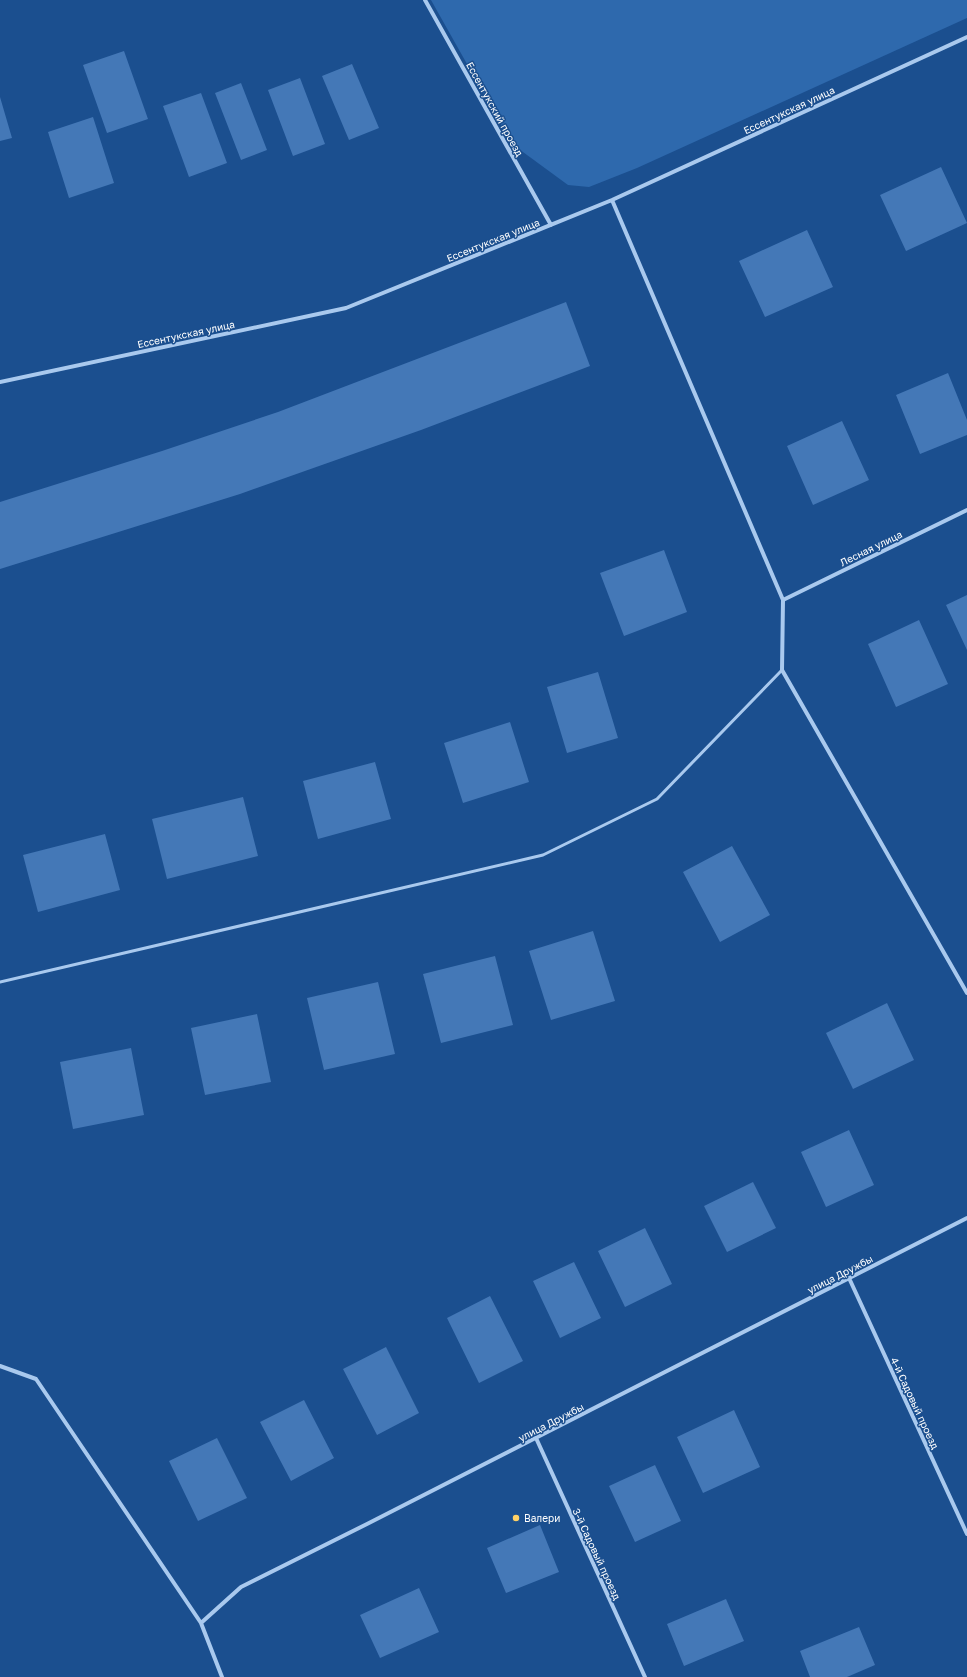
<svg xmlns="http://www.w3.org/2000/svg" width="967" height="1677" font-family="'Golos Text',sans-serif">
<style>
.green{fill:#2e69ad}
.building{fill:#4478b7}
.lines{fill:none;stroke-linecap:round;stroke-linejoin:round}
.lane{stroke:#a9c9ee;stroke-width:3}
.street{stroke:#a9c9ee;stroke-width:4}
.poi-dot{fill:#ffd166;stroke:#1b4f8f;stroke-width:1.5}
.labels{text-anchor:middle;stroke-width:3;stroke-linejoin:round;paint-order:stroke}
.street-label{font-size:10px;fill:#fff;stroke:#1b4f8f}
.poi-label{font-size:10px;fill:#fff;stroke:#1b4f8f;text-anchor:start}
</style>
<rect width="100%" height="100%" fill="#1b4f8f"/>
<!-- green -->
<path class="green" d="M431,0H967V18L637,168L589,187L568,185L512,144Z"/>
<!-- building -->
<path class="building" d="M124,51L148,119L107,133L83,65Z
M352,64L379,128L349,140L322,76Z
M300,78L325,144L293,156L268,90Z
M241,83L267,150L241,160L215,93Z
M201,93L227,163L189,177L163,106Z
M0,97L12,138L0,141Z
M93,117L114,183L69,198L48,132Z
M941,167L967,223L906,251L880,195Z
M807,230L833,287L765,317L739,261Z
M566,302L590,366L421,430L240,494L0,569V502L162,451L278,412Z
M948,373L967,420V435L920,454L896,395Z
M842,421L869,480L813,505L787,446Z
M664,550L687,612L624,636L600,573Z
M967,595V650L946,605Z
M919,620L948,684L896,707L868,644Z
M598,672L618,738L567,753L547,687Z
M510,722L529,782L463,803L444,743Z
M375,762L391,819L318,839L303,781Z
M243,797L258,856L167,879L152,819Z
M105,834L120,890L38,912L23,855Z
M732,846L770,915L720,942L683,872Z
M593,931L615,1001L551,1020L529,951Z
M495,956L513,1025L441,1043L423,974Z
M378,982L395,1054L324,1070L307,998Z
M887,1003L914,1060L853,1089L826,1033Z
M257,1014L271,1082L205,1095L191,1028Z
M131,1048L144,1115L73,1129L60,1062Z
M849,1130L874,1185L826,1207L801,1152Z
M753,1182L776,1228L727,1252L704,1206Z
M645,1228L672,1284L625,1307L598,1251Z
M574,1262L601,1318L560,1338L533,1281Z
M490,1296L523,1361L479,1383L447,1318Z
M386,1347L419,1413L377,1435L343,1369Z
M304,1400L334,1458L291,1481L260,1422Z
M734,1410L760,1467L703,1493L677,1437Z
M217,1438L247,1498L198,1521L169,1461Z
M655,1465L681,1521L635,1542L609,1486Z
M540,1525L559,1572L506,1593L487,1548Z
M419,1588L439,1632L380,1658L360,1615Z
M726,1599L744,1641L684,1666L667,1624Z
M859,1627L875,1665L847,1677H810L800,1651Z"/>
<g class="lines">
<!-- lane -->
<path class="lane" d="M0,982L543,855L657,799L782,670"/>
<!-- street -->
<path class="street" d="M425,0L551,225
M612,200L783,600L782,670L967,993
M0,382L346,308L612,200L967,37
M783,600L967,510
M849,1278L967,1534
M0,1366L36,1379L201,1623
M536,1438L645,1677
M222,1677L201,1623L241,1587L367,1524L967,1218"/>
</g>
<!-- markers -->
<circle class="poi-dot" cx="516" cy="1518" r="4"/>
<g class="labels">
<!-- street labels -->
<g class="street-label">
<text transform="translate(495 109) rotate(61)" y="4">Ессентукский проезд</text>
<text transform="translate(789 110) rotate(-25)" y="4">Ессентукская улица</text>
<text transform="translate(493 240) rotate(-22)" y="4">Ессентукская улица</text>
<text transform="translate(186 334) rotate(-12)" y="4">Ессентукская улица</text>
<text transform="translate(871 548) rotate(-26)" y="4">Лесная улица</text>
<text transform="translate(840 1274) rotate(-27)" y="4">улица Дружбы</text>
<text transform="translate(915 1403) rotate(65)" y="4">4-й Садовый проезд</text>
<text transform="translate(551 1422) rotate(-27)" y="4">улица Дружбы</text>
<text transform="translate(597 1554) rotate(65)" y="4">3-й Садовый проезд</text>
</g>
<!-- poi labels -->
<g class="poi-label">
<text x="524" y="1522">Валери</text>
</g>
</g>
</svg>
